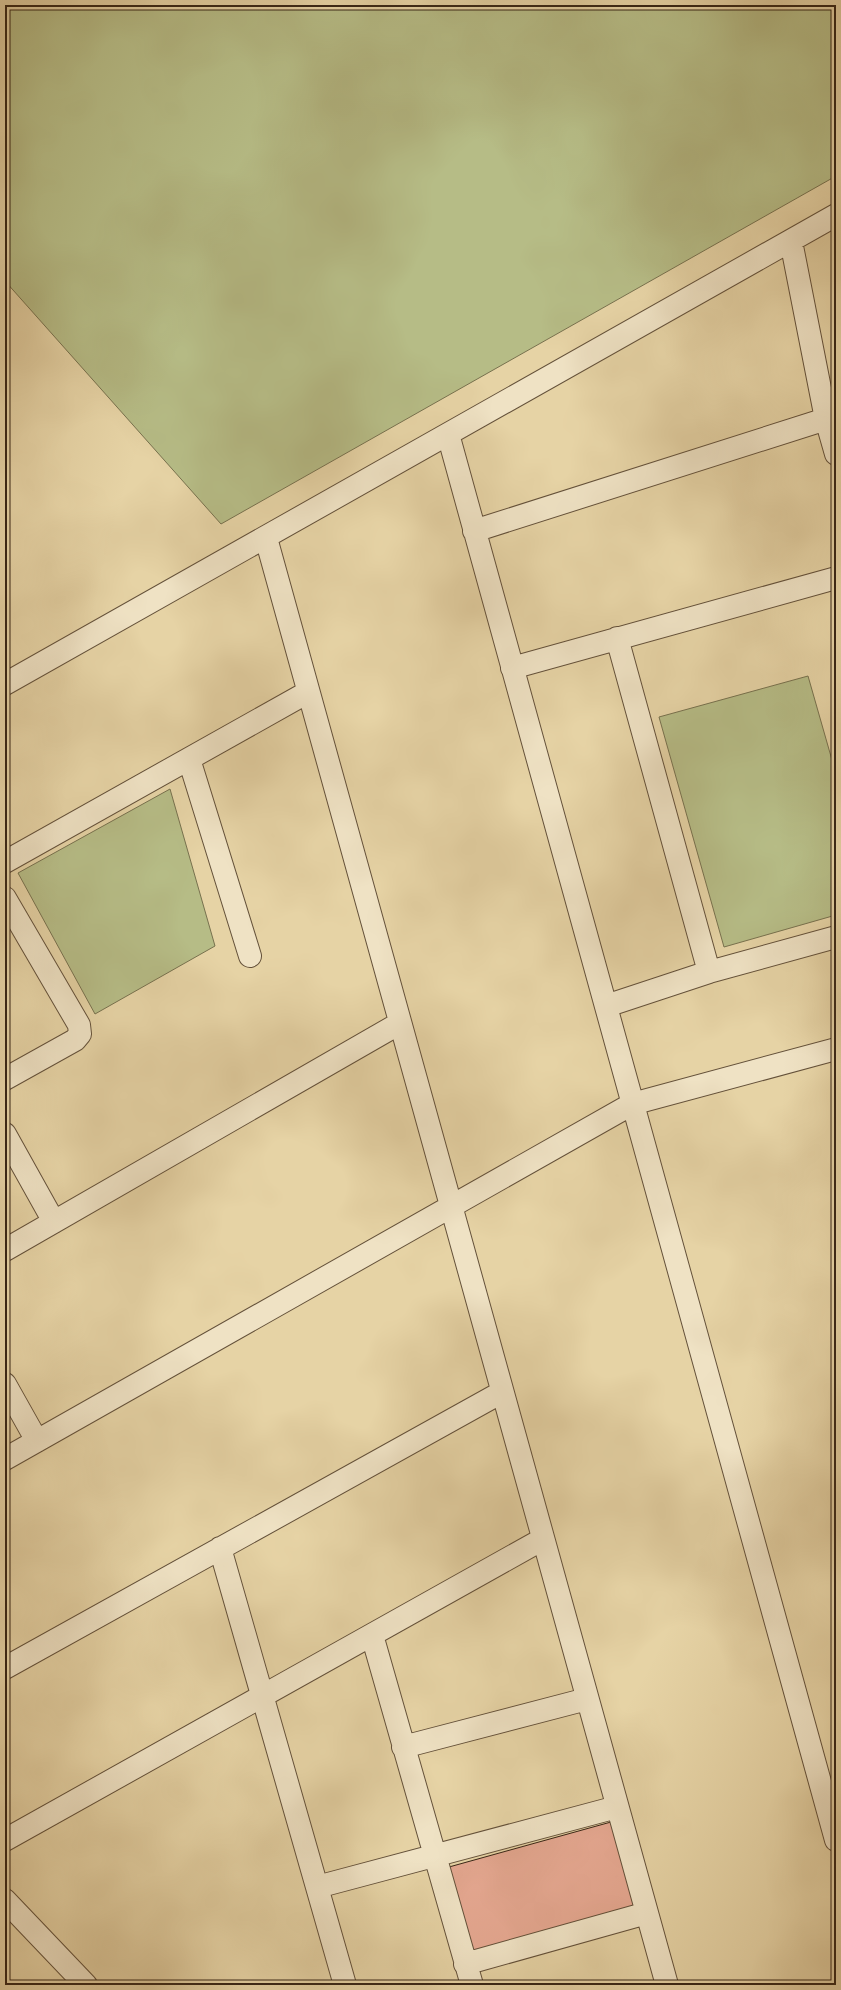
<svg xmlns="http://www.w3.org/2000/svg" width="841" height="1990" font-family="Vollkorn,serif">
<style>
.green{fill:#b6bc86;stroke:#77714e}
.building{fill:#e4a790;stroke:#382616}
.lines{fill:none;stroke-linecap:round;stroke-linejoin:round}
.street-casing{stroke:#64513a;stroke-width:24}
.street{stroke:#efe2c4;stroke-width:22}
</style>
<rect width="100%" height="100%" fill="#e6d3a5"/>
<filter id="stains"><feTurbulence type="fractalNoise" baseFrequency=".005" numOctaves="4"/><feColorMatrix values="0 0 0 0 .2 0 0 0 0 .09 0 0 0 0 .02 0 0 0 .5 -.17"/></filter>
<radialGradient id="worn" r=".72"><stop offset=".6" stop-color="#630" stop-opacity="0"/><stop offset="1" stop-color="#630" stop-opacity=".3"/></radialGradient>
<!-- green -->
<path class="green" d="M5,5H836V176L221,524L5,281Z
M808,676L836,774V915L724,947L659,717Z
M170,789L215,946L95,1014L18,873Z"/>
<!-- building -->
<path class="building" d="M611,1822L635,1909L474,1954L449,1867Z"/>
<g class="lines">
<defs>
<path id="street" d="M791,241L826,419L836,454
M448,434L836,1840
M474,531L826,419
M266,538L667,1985
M617,638L709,972L836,937
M512,668L836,578
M5,684L836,215
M189,759L250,956
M5,862L308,692
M5,898L79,1025L80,1034L75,1040L5,1079
M606,1006L709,972
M5,1134L54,1222
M5,1250L400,1023
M5,1384L37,1441
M5,1459L632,1104L836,1049
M220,1548L345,1985
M372,1635L472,1985
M5,1668L502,1392
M403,1747L587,1699
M5,1840L543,1539
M317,1887L617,1807
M5,1900L86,1985
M465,1964L647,1913"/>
</defs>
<!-- street casing -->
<use href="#street" class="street-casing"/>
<!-- street -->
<use href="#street" class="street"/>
</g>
<!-- margin -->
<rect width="841" height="1990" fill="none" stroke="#e6d3a5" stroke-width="20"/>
<rect x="6" y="6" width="829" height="1978" fill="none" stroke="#382616" stroke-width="2"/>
<rect x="10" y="10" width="821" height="1970" fill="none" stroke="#382616"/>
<rect width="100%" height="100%" filter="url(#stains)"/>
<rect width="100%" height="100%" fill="url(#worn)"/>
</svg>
